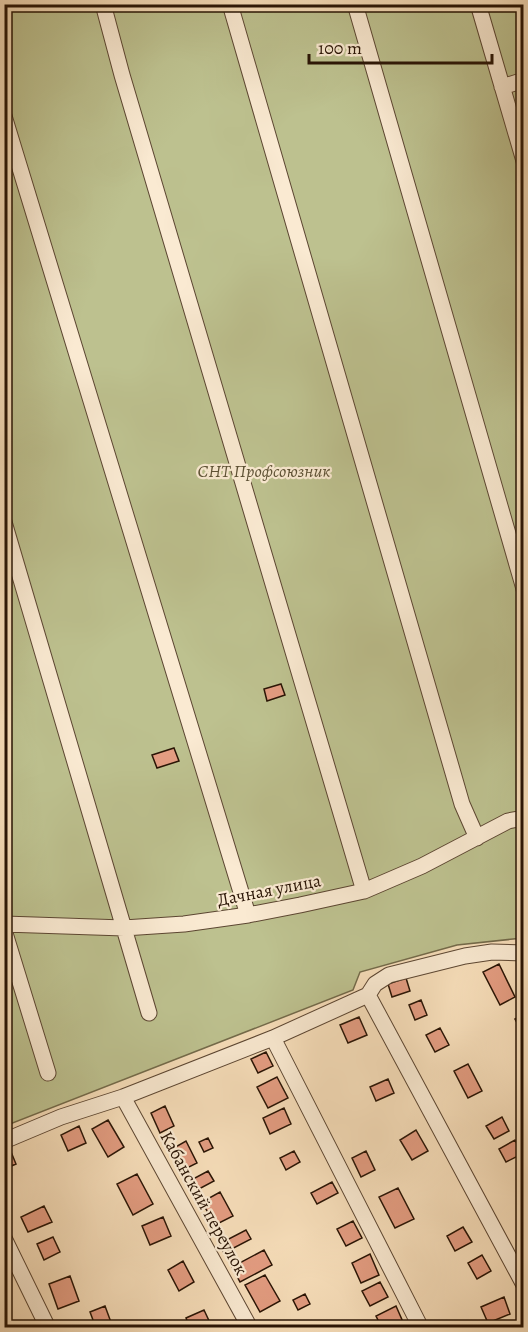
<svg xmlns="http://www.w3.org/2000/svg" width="528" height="1332" font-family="Alegreya,serif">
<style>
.green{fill:#bdc18f;stroke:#736a4a;stroke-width:1.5}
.building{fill:#e49d82;stroke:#291405;stroke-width:1.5}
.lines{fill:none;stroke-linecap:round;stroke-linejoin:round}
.minor-casing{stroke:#5c4632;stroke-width:17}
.minor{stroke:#faead2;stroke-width:15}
.labels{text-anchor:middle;stroke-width:4.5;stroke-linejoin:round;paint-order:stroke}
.park-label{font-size:18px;font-style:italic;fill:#5d5135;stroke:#faead2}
.street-label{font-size:18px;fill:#291405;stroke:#faead2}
</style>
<rect width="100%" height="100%" fill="#f7deba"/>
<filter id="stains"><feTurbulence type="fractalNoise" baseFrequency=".00333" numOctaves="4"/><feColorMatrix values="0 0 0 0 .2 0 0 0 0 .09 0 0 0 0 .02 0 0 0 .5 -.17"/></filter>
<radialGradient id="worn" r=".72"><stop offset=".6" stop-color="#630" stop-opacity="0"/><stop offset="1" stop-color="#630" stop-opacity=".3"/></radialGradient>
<!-- green -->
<path class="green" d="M5,5H523V938L457,945L360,972L353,990L5,1126Z"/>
<!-- building -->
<path class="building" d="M281,684L285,695L267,701L264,689Z
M174,748L179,761L157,768L152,755Z
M499,964L515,997L500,1005L483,972Z
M406,978L410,991L392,997L388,984Z
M421,1000L427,1015L415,1020L409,1005Z
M524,1014V1036L515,1019Z
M359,1017L367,1035L348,1043L340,1025Z
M440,1028L449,1045L435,1052L426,1035Z
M266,1052L273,1066L258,1073L251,1059Z
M468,1064L482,1091L468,1098L454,1071Z
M277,1077L288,1098L268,1108L257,1087Z
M388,1079L394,1093L376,1101L370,1087Z
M165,1106L174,1126L160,1133L151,1113Z
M284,1108L291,1124L270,1134L263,1118Z
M502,1117L509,1131L494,1139L486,1126Z
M108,1120L124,1147L108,1157L92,1129Z
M79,1126L86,1143L68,1151L61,1135Z
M416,1130L428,1151L412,1160L400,1140Z
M208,1138L213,1148L204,1152L199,1142Z
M515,1140L522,1154L506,1162L499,1149Z
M186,1141L197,1163L183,1170L172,1149Z
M9,1147L16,1164L4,1169V1149Z
M294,1151L300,1162L286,1170L280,1158Z
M366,1151L375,1170L361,1177L352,1158Z
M208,1171L214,1181L199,1189L193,1179Z
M137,1174L153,1204L133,1215L117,1184Z
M332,1182L338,1193L317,1204L311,1193Z
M398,1188L414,1219L395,1228L379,1197Z
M220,1192L233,1216L215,1225L202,1202Z
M44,1206L52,1222L28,1232L21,1217Z
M163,1217L171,1236L150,1245L142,1226Z
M353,1221L362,1238L346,1246L337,1229Z
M463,1227L472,1242L455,1251L447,1236Z
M246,1230L251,1239L224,1253L219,1244Z
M53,1237L60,1252L44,1260L37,1244Z
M264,1250L272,1265L240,1282L232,1267Z
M370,1254L379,1275L361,1283L352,1263Z
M482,1255L491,1271L477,1279L468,1263Z
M183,1261L194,1282L179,1291L168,1270Z
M265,1275L280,1301L260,1312L245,1285Z
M70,1276L79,1301L58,1309L49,1284Z
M380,1282L388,1297L370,1306L362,1291Z
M305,1294L310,1304L298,1310L293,1300Z
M504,1297L510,1314L488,1323L481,1307Z
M105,1306L112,1325L104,1328H96L90,1312Z
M396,1306L403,1322L392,1328H382L376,1316Z
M204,1310L211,1325L205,1328H190L186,1318Z
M9,1317L14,1328H4V1319Z"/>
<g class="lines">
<defs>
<path id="minor" d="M103,4L122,75L364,891
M230,4L462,804L477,838
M355,4L524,589
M478,4L524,161
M502,87L524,80
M4,116L248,915
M4,522L149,1013
M4,924L124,928L184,924L248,915L300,905L364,891L422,866L508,821L524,818
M4,930L48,1073
M368,995L524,1285
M273,1038L421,1328
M123,1097L250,1328
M4,1141L61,1117L123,1097L273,1038L368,995L375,984L389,975L465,956L492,952L524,953
M4,1238L48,1328"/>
</defs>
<!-- minor casing -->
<use href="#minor" class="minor-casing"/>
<!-- minor -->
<use href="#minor" class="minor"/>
</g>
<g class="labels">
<!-- park labels -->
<g class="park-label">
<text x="264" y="477">СНТ Профсоюзник</text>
</g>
<!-- street labels -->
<g class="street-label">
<text transform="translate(269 890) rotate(-11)" y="6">Дачная улица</text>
<text transform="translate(204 1203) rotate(61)" y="6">Кабанский переулок</text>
</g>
</g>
<!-- margin -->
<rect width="528" height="1332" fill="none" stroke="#f7deba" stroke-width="24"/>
<rect x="6" y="6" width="516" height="1320" fill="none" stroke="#291405" stroke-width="3"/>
<rect x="12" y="12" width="504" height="1308" fill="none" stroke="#291405" stroke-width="1.5"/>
<!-- scale -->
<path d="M309 54v9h183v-9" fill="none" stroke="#291405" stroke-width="3"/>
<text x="318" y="54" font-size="18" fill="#291405" stroke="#faead2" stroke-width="4.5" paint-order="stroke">100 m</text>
<rect width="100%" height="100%" filter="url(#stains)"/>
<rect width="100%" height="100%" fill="url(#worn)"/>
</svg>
